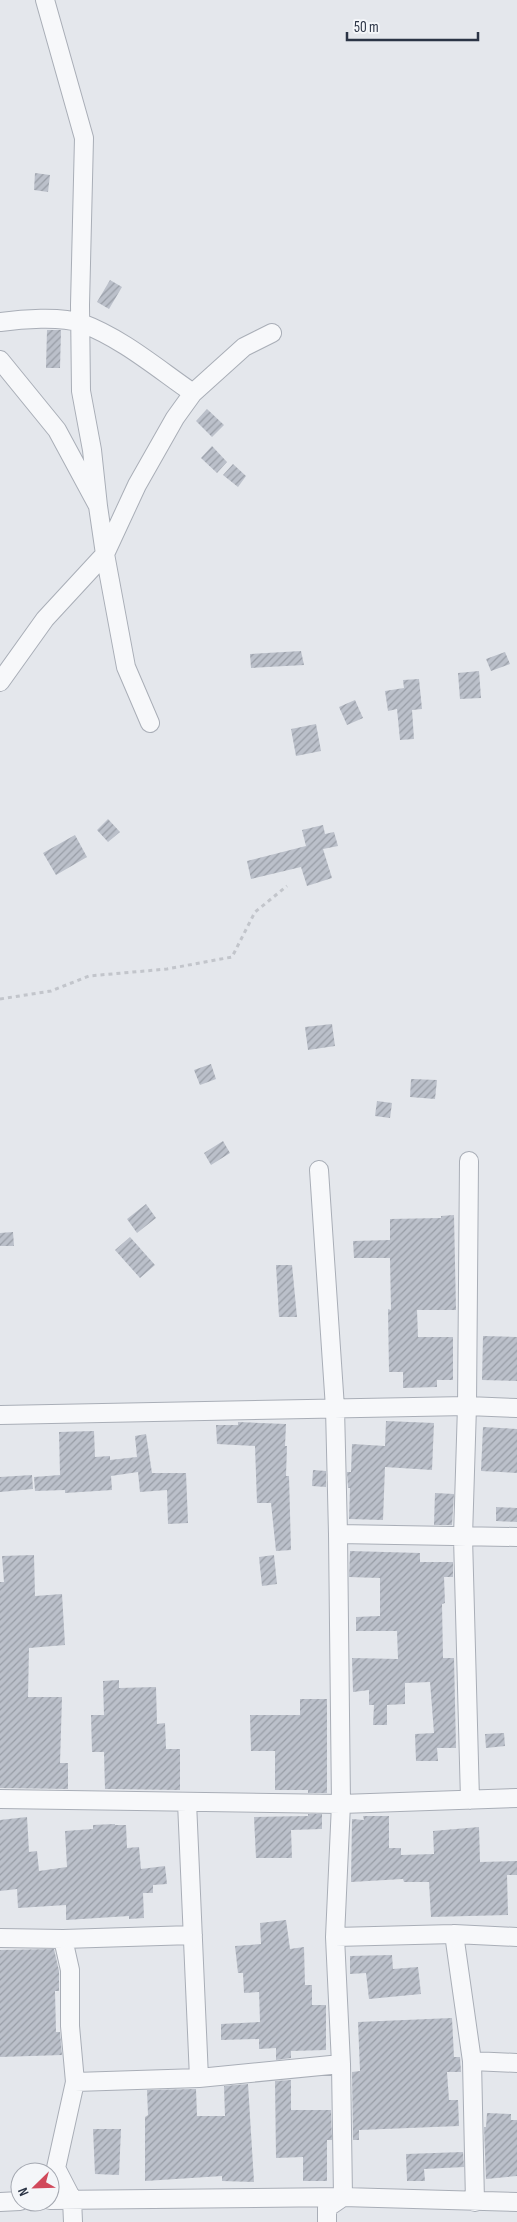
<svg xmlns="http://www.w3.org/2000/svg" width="517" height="2222" font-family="'Sofia Sans Condensed',sans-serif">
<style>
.building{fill:url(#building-hatch)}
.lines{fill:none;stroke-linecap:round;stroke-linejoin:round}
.street-casing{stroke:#a9aeb7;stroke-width:20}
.path{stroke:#c2c5cb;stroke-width:3;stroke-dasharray:4 4;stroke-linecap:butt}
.street{stroke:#f7f8fa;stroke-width:18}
</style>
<defs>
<pattern id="building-hatch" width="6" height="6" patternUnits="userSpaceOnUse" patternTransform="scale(1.25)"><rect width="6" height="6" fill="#bbc0ca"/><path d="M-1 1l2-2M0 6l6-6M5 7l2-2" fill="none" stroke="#989da6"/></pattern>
</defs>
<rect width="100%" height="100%" fill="#e4e7ec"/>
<!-- building -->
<path class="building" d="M35,173L50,175L48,192L34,190Z
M110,280L122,287L109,309L97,302Z
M47,330H61L60,368H46Z
M207,409L224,425L212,437L196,421Z
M212,446L227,462L217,473L201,458Z
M233,464L246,476L238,487L223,475Z
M301,651L304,665L251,668L250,654Z
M505,652L510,664L491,671L486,659Z
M479,671L481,698L460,699L458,673Z
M419,679L422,709L412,710L414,739L400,740L397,709L388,711L385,691L404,688L403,680Z
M355,700L363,718L347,725L339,707Z
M316,724L321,751L296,756L291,729Z
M108,819L120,832L108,842L97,830Z
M323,825L325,834L334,832L338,846L323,849L332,878L307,886L301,867L251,879L247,861L306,846L302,830Z
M75,835L87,857L56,875L43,853Z
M332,1024L335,1046L308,1050L305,1027Z
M211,1064L216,1079L200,1085L194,1070Z
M411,1079L437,1080L435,1099L410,1097Z
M377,1101L392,1103L390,1118L375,1116Z
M223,1141L230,1153L211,1165L204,1153Z
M146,1204L156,1218L137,1233L127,1219Z
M454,1215L456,1310H417L418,1337H453V1380H437V1387L403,1388V1372H389L388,1309L391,1310L390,1258H354L353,1241L390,1240V1219L441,1218V1216Z
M13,1232L14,1246H0V1233Z
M130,1237L155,1265L140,1278L115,1250Z
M276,1265H292L297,1317H279Z
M483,1336L517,1337V1381L482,1380Z
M386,1421L434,1423L432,1470L385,1467L383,1520L349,1519L350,1488H348L347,1472H351L352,1444L385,1446Z
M238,1422L286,1424L285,1446H287L286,1476H289L291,1550L276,1551L271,1503H257L255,1446L217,1444L216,1425H238Z
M483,1427L517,1429V1473L481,1471Z
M94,1431L95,1457L110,1456V1460L137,1457L135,1436L146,1434L152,1473H186L188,1523L168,1524L167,1490L140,1492L138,1472L111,1476L112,1490L65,1493V1490L35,1491L34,1477L60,1475L59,1432Z
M313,1470L326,1471V1487L312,1486Z
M32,1475L33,1489L0,1492V1477Z
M435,1493L454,1494L452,1525H434Z
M496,1507L517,1508V1522L496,1521Z
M350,1551L420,1553V1562H453V1577H444L445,1603L442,1604L443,1658H454L456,1748H437L438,1761H416L415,1734L434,1733L430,1682L405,1683V1704L387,1705V1725H373L374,1705H369V1690L353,1692L352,1658L398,1659L397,1631H356V1617L380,1616V1578L349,1577Z
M34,1555L35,1596L62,1594L65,1645L29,1648L28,1697H62L60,1763H68V1789L0,1788V1582H4L2,1556Z
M274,1555L277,1584L262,1586L259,1557Z
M119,1680V1688L156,1687L157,1724L165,1723L166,1749H180V1790L105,1789L104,1752H92L91,1715H104L103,1681Z
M300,1699H327V1793H308V1790H275V1751H251L250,1715H300Z
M504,1733L505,1746L486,1748L485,1734Z
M308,1814H322V1829L291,1830L292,1858H256L254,1817L308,1816Z
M363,1816H389V1848H401V1855L434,1854L433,1831L479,1827L480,1862L517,1861V1875H507L508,1915L431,1917L429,1882H404L403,1879L351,1882L352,1819L364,1820Z
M27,1817L29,1852L37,1851L39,1871L67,1867L65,1831L93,1829V1825L115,1824V1825H126L127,1848L139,1847L141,1869L165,1866L167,1884L153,1885V1893H143L144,1918L129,1919V1916L66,1920V1905L18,1908L17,1889L0,1891V1820Z
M286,1920L290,1949L304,1947L305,1985H312V2005H326V2050L291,2051V2058L276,2060V2048L259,2049V2039L221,2040V2024L260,2022L259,1992L244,1993L243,1973H238L235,1946L261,1944L260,1923Z
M54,1949L59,1971V1991H55L56,2032H60L62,2055L0,2057V1950Z
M392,1955L393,1969L418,1967L421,1994L369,1999L366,1973L350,1974V1956Z
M452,2018L454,2057H460L461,2072H447L449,2100H458L459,2126L359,2130V2140H353L352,2072L360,2071L358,2022Z
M291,2080V2110H331L332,2140H327V2181H303V2157L276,2158L275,2081Z
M248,2084L254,2182L222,2181V2176L145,2181V2117L148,2115L147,2090L196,2089L197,2116H225L224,2086Z
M487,2113L511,2114V2120H517V2176L486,2179L484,2127H486Z
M93,2129H121L119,2175L95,2174Z
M463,2152L464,2167L424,2169L425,2181H407L406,2154Z"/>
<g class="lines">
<defs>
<path id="street" d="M45,0L84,138L80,305L81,391L92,450L98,506
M0,322C21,319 61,316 81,323C122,338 158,369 193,393
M0,360L57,430L98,506L105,554L126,667L150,723
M0,682L45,619L105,554L137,485L175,418L193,393L244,347L272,333
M469,1161L467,1406L463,1537L470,1800
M319,1170L335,1408L338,1534L341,1804L335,1937L341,2064L343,2197L327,2208V2222
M0,1415L467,1406L517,1408
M338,1534L517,1537
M0,1799L341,1804L517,1798
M187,1802L199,2078
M454,1934L472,2061
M335,1937L454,1934L517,1937
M0,1938L63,1939L193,1935
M63,1939L70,1970V2026L75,2082L56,2168L72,2199L73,2222
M75,2082L199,2078L341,2064
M50,2200L343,2197L517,2202
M0,2202L20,2201
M475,2202L472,2061L517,2063"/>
</defs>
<!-- street casing -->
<use href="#street" class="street-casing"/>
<!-- path -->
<path class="path" d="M0,999L51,991L89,976L167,969L232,957L255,912L287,886"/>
<!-- street -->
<use href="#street" class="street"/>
</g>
<!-- north arrow -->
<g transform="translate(35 2187) rotate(247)"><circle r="24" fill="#f4f6f9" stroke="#a4a8b1"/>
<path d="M0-4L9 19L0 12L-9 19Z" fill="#d1495b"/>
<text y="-8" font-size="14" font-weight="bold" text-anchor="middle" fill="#2b3445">N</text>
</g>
<!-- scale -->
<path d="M347 32v8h131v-8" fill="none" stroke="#2b3445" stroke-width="2.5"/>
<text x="354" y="32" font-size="15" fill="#2b3445" stroke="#f4f6f9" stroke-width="4" paint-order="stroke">50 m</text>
</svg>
